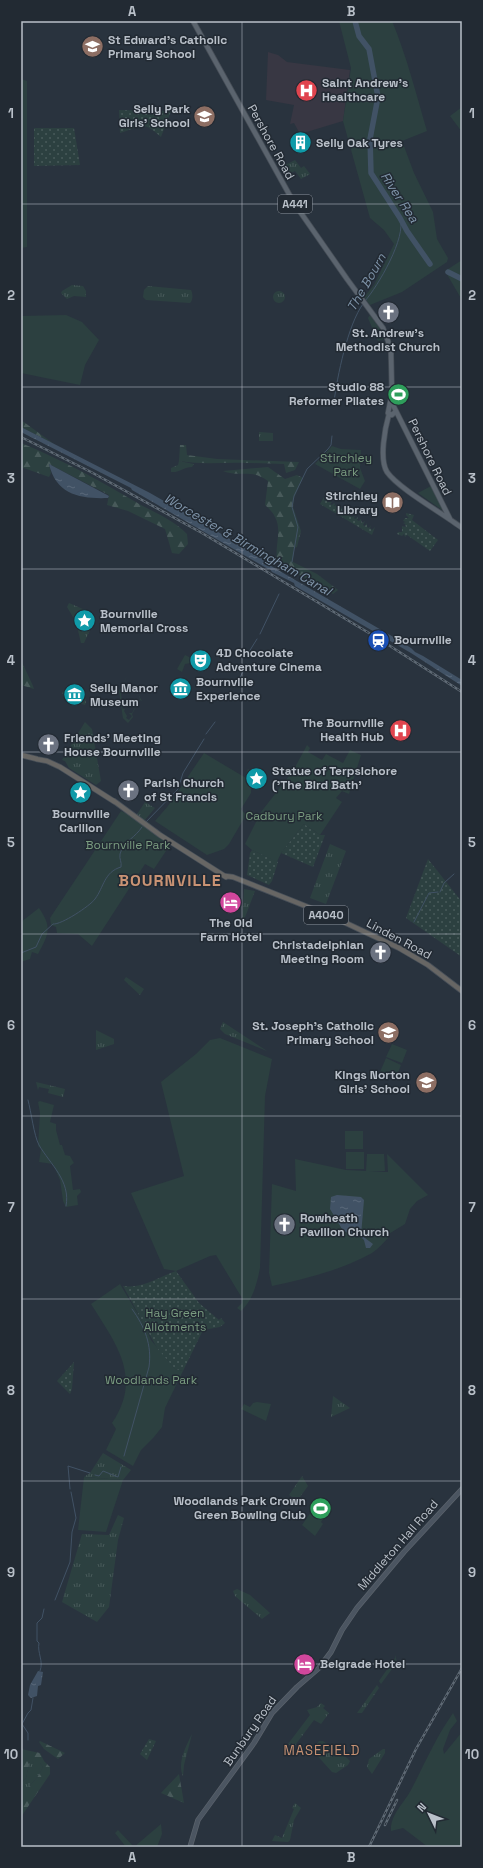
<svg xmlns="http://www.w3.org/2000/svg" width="483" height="1868" font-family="'Space Grotesk',sans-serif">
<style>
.medical{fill:#383743}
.grass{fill:url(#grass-tufts)}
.forest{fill:url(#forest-firs)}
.park{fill:#2c4040}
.garden{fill:url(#garden-dots)}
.water{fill:url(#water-ripples)}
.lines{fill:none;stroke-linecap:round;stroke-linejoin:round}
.stream{stroke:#415265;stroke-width:1}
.river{stroke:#415265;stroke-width:5.5}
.secondary-casing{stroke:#5b636c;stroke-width:5.5}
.primary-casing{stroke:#464e57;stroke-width:6}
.trunk-casing{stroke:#485059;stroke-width:6}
.secondary{stroke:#4b5561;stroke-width:4}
.primary{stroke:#5b646e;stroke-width:4.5}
.trunk{stroke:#676664;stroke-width:4.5}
.rail-casing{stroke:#5f6a75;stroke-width:2.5}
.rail{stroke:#222a33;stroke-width:1;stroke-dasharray:3;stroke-linecap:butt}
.grid{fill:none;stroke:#b9c0c9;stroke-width:1;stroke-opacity:0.55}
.labels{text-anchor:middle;stroke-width:3;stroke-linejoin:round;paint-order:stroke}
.shield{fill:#222a33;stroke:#8c939c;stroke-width:1}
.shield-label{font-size:11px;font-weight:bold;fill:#b9c0c9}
.poi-label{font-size:12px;font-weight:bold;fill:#b9c0c9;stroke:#222a33;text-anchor:start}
.street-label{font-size:12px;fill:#b9c0c9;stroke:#222a33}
.park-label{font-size:12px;fill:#7a9c80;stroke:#222a33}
.water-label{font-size:13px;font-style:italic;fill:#7e93a8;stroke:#222a33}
.neighbourhood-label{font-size:13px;letter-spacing:1px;fill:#c99374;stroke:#222a33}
.district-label{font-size:16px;font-weight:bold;letter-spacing:1px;fill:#c99374;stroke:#222a33}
.neatline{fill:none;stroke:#b9c0c9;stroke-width:1.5}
.grid-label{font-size:13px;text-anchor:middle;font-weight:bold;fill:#b9c0c9}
</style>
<defs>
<pattern id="grass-tufts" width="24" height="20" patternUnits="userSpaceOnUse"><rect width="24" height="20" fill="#2c4040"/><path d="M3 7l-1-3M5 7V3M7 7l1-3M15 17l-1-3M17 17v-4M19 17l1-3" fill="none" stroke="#485a5a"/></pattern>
<pattern id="forest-firs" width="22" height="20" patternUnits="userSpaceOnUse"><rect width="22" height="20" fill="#2c4040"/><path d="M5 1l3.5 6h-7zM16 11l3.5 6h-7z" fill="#485a5a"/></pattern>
<pattern id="garden-dots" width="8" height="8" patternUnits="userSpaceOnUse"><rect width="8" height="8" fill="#2c4040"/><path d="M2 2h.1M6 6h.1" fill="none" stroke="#485a5a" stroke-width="1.8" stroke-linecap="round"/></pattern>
<pattern id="water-ripples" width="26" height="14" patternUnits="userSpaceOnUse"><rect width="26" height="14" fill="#415265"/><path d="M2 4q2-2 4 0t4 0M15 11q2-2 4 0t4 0" fill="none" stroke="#5a697a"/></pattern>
</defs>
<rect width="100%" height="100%" fill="#29333e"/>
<!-- medical -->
<path class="medical" d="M268,52L278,55L287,62L350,70L343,121L300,134L294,123L290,124L294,105L266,100Z"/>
<!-- grass -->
<path class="grass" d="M295,160L301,168L304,166L310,174L301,179L295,171L285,176L282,168L285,165Z
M72,285L83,286L86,291V297L74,296L67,299L61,293L62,291Z
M148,286L191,290C193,294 193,300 190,303L146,300L143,297L144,290Z
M273 297a6 6 0 1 1 12 0a6 6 0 1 1-12 0Z
M370,315L380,329L384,339L378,341L368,318Z
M259,432L273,433V441H259Z
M179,461L194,464L192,467C184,467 179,473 171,472V468L178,465Z
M69,603L92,613L95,619L84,643H81L76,622L67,607Z
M127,676L121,688L123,689L121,695L123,706L122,708L123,709H125L124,711L127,716L126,718L129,720L132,716L129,713H132L140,699L139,696L142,701L140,700L132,714L133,717L128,723L123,718L119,691Z
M85,722L92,729L101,781L96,785L69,768L65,761L62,760Z
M248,769L266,780L256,790L251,779L246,774Z
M145,802L155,808L144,821L136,816Z
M330,844L346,851L326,904L310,898Z
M244,889L255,891L244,920H242Z
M126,977L144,989L140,995L124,980Z
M223,1022L267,1051L225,1034L220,1029Z
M96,1030L114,1039V1044L96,1050Z
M36,1082L65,1089L63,1097L48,1093L49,1089L39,1087L38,1090Z
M333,1396L350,1408L331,1417Z
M103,1453L131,1470L123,1480L84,1477L90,1473Z
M302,1476L308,1486L300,1497H292L289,1495Z
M118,1515L124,1518L118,1540L109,1607L97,1622L62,1602L82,1534L109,1535Z
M237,1589L250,1595L270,1613L262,1619L235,1596L233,1591Z
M395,1655L397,1662L381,1684L379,1681L395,1658Z
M377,1685L379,1688L362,1713H357Z
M321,1703L325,1706L323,1708L329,1713L321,1724L314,1720L293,1748L288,1744L310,1715L307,1710L317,1707Z
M192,1734L184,1765L183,1776C177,1763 186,1746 192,1734Z
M319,1741H323L347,1758L350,1761L348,1765L336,1773L332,1772L314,1752V1748Z
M383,1749H385V1753L372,1774L367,1767L369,1759Z
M30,1759L34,1763H40L43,1767L39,1775L28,1788H23L21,1783L26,1778Z
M295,1803L301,1808L294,1820L290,1840L288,1842L272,1841L275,1835L282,1838L294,1809L292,1808Z"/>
<!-- forest -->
<path class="forest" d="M21,420L54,444L21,427Z
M21,443C63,460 102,482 141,505C156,513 175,521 187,534L188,544L179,554L172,553L165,529L128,511L107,505L109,495L49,464L51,473L49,477L21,467Z
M180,445H186L187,455L217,459L299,462L295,470L286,473L284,464C272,464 259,463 247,463C223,462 203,465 179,461Z
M268,467L285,479L297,475L303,478L294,498L293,507L301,531L297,547L294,548L293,562L317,574L338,590L333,594L278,563C273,549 283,532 275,517C273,512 268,508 265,505L268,481C250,468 240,478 223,471Z
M21,660L33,686L34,689L21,685Z
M40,1741L65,1753L58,1759L44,1749L39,1742Z
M21,1749L40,1753L44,1761L50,1767V1774L21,1817V1785L23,1788H28L39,1775L43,1767L40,1763H34L30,1760L26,1778L21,1783Z
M179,1774L184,1803L161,1793Z"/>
<!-- park -->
<path class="park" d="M339,21H392C407,57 416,94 427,131L402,141L414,173L433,212L437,239L448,258L447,262L402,292L370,305L364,297L374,285L394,244L384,230L370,218L343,121L351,68Z
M21,79L27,81V247L21,248Z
M462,107V132L450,116Z
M462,260V300L445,271Z
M66,315L82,322L99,340L85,365L80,385L21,373V316Z
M332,446L341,449L361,450L360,468L365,481L360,489L315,464Z
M431,486L442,507V510L418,493Z
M185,655L193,659L191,663L185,664L182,672L177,669Z
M307,745L310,748L308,752L322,760L326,754L343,763L350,750L361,755L349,794L342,791L336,798L342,802L320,835L304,824L281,853L277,862L252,850L245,844L261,812L293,771Z
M204,753L246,778L251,783V793L241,809L246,815L229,844L224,849L207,855L155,821L168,806Z
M121,811C139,818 156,831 170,845L154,869L145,864L92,946L78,934L57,933L56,927L51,925L50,918Z
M39,908C53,928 48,935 38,954L32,952L30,959L21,962V922Z
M220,1038L272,1059L265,1096L260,1268C257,1283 253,1300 241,1311L237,1308L242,1303V1298L216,1255L210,1256L176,1271L164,1269L131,1193L184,1176L161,1082L196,1054L210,1040Z
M392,1044L407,1050L402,1063L386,1057Z
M386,1058L401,1065L396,1078L380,1072Z
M40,1101L54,1105L50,1122L56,1124V1130L60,1145H62L65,1155L70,1156L74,1163L70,1166L73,1190L80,1189L81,1192L77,1196L78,1205L66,1207L63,1201L60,1180L53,1164L39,1162L41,1149L38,1146L40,1113L38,1102Z
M345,1131H363V1149H345Z
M346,1152H364V1169H346Z
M367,1154H384L385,1171L369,1172H388L387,1154L428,1195L417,1201L410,1209L405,1224L387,1235L388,1238C383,1243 378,1249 372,1253C342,1270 305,1279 272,1286L269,1273L272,1184L296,1191L295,1159L346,1170L366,1171Z
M120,1284L145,1326L151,1340L175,1369L183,1371L165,1408L162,1427L154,1437L141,1450L133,1466L106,1450L116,1429L112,1423C143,1377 116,1344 91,1304Z
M257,1402L271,1404L266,1421L241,1409L244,1404L250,1407L253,1403Z
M84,1477L123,1480L106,1532L78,1530Z
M320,1499L330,1505L328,1512L321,1522L323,1524L315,1536L302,1525Z
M453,1713L457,1721L450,1730L443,1749L444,1754L462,1732V1847H428L403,1828L391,1831C390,1815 404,1803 411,1790C425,1763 435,1739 453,1713Z
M161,1824L162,1834L157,1847H126L115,1833L118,1830L134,1847Z"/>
<!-- garden -->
<path class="garden" d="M119,110L171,111L161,137C142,120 142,126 120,133Z
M34,128H74L80,165L34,166Z
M324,497V500L325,501L327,499H328L327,502H332L330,504L332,505L334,503L335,504L334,506L338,505L337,508L338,509L340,507L342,508V511L345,510L344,512L345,513L348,511L347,514L349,515L351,513L352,514L350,516L352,517L355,516L354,518L355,519L358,517L357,520L359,521L361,519L362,523L365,521L363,525L365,526L367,523V527L369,528L371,525L370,528L372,530L375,527L372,535L320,504Z
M406,513L414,515L412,520L438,540L430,551L407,535L405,537L404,534L402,536L397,534L398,532H402V526L406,527L405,524L403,523L406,522L403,521L405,518H409L406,515Z
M84,688L86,703L85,705L65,699L62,692Z
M304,824L320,835H325L313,867L281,853Z
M252,850L278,862L272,881L269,885L247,875L250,853Z
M428,859L462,902V957L406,918Z
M176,1271L199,1303L219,1320L221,1318L225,1323L220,1327L203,1330L183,1371L175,1369L157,1348L123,1286C143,1289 158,1277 176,1271Z
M74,1362L72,1389L70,1394L57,1381Z
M149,1739L156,1741L147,1760L140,1754Z"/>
<!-- water -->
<path class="water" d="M21,427L150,493L225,536L261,558L271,566L390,635L411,648L415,652L423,656L462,680V686L411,653L295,586L294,583L272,572L270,569H268L132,490L131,488L21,432Z
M49,464L109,496L108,498C81,499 56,495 49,464Z
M337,1195L361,1197L364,1200L361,1235L373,1244L370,1248H366L364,1240L360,1236L350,1235L342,1229L330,1209L331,1197Z
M38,1671L43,1672L41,1685L38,1686L37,1696L31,1698L28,1695L30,1685Z"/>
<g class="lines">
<!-- stream -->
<path class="stream" d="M365,301C378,286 407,237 400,218
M334,402C337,377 348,324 363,304
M292,562L298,527L292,507L294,496L307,469L328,449L331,445L332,436
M260,634L279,594
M247,655L257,639
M235,687L247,664
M206,734L215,722
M146,822L178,789L183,773L204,739
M440,892L444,883L454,874
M414,922L429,893L438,892
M21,953L36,947L42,934L53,924C61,925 90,906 95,899C104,887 104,872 121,867C122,862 119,859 120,854C123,842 136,837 142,827
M28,1100C31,1111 34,1136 39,1145C50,1164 71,1181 66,1206
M124,1456L149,1367C152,1345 145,1327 132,1309
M95,1475L99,1476L103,1471L118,1477L121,1467
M70,1489L68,1466L90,1473
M55,1600L70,1562L72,1532L76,1518L71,1492
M40,1671C44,1661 37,1653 39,1643L37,1641V1623L42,1618L44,1609
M28,1740V1733L22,1724L28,1713L31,1710L33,1698
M21,1755L22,1749"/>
<!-- river -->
<path class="river" d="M355,21L359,36L369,49L378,97L370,139L371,173L400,218L407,231L430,264
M448,272L462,279"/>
<defs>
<path id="secondary" d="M190,1847L198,1820L254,1743L272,1713L297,1687L319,1668L331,1652L342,1630L357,1608L404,1552L462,1489"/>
<path id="primary" d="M193,21L294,203L347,279L383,328L388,341L391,353L392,396L394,407L450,519
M391,398L388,413L392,415L396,411
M389,414C385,428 379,459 387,472C399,489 444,514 462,528"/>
<path id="trunk" d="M21,755L37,759
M36,759L47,761L60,767L115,802
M114,801L160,835L226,877
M225,876L233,877L333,917L399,948L428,965L462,991"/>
</defs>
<!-- secondary casing -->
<use href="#secondary" class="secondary-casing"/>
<!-- primary casing -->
<use href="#primary" class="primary-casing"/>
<!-- trunk casing -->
<use href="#trunk" class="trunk-casing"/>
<!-- secondary -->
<use href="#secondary" class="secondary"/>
<!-- primary -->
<use href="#primary" class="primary"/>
<!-- trunk -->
<use href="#trunk" class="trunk"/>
<defs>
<path id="rail" d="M21,437L91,472L202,533L379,639L462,692
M385,1825L397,1800
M369,1847L416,1749L462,1668"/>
</defs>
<!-- rail casing -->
<use href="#rail" class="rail-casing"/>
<!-- rail -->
<use href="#rail" class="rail"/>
</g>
<!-- grid -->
<path class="grid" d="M242,21V1847M21,204H462M21,387H462M21,569H462M21,752H462M21,934H462M21,1116H462M21,1299H462M21,1481H462M21,1664H462"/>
<!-- icons -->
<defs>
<symbol id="school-disc" viewBox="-11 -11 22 22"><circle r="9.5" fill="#8d6e63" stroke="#222a33"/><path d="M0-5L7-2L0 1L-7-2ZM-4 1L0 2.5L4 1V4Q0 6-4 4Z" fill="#fff"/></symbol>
<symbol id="hospital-disc" viewBox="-11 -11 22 22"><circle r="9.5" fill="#e0444e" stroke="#222a33"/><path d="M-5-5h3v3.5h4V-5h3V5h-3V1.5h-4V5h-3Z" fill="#fff"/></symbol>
<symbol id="building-disc" viewBox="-11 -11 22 22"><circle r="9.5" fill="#0f9aa8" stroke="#222a33"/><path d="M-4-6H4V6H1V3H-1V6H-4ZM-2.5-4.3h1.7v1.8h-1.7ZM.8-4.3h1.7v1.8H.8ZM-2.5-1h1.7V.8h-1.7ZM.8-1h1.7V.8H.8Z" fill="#fff"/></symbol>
<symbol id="church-disc" viewBox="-11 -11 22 22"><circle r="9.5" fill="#6b7280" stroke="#222a33"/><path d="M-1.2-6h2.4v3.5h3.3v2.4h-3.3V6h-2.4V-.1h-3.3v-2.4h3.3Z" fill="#fff"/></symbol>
<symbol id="stadium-disc" viewBox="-11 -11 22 22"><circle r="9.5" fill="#2e9e5b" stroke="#222a33"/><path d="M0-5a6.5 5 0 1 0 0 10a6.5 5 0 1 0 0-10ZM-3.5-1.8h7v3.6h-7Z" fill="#fff"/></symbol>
<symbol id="library-disc" viewBox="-11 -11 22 22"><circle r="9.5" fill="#8d6e63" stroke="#222a33"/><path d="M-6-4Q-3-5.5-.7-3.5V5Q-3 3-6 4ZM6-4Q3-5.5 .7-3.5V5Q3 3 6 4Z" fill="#fff"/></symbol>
<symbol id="sight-disc" viewBox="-11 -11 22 22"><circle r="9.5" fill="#0f9aa8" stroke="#222a33"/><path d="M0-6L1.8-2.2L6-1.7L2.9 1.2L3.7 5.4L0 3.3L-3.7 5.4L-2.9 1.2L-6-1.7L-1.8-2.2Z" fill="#fff"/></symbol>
<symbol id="station-disc" viewBox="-11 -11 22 22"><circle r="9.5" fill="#1a4fb4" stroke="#222a33"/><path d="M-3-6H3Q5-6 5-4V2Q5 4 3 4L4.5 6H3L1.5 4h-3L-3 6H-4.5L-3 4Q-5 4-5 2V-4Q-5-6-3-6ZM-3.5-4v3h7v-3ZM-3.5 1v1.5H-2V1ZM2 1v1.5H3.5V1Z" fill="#fff"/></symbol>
<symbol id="theatre-disc" viewBox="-11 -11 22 22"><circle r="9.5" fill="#0f9aa8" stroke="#222a33"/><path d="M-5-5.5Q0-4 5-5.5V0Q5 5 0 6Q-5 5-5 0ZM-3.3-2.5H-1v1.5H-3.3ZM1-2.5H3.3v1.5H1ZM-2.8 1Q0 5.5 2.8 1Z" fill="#fff"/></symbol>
<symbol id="museum-disc" viewBox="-11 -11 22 22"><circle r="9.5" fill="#0f9aa8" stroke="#222a33"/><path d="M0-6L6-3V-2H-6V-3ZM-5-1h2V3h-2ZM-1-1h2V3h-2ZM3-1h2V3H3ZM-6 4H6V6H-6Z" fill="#fff"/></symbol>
<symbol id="hotel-disc" viewBox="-11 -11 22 22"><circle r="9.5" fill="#d1479c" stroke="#222a33"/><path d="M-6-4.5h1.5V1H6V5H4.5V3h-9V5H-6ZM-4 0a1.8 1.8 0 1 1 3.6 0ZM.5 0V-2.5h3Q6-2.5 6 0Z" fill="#fff"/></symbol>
</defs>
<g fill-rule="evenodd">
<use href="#school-disc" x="80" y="34" width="25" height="25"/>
<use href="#hospital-disc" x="294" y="78" width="25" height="25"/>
<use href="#school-disc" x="192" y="104" width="25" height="25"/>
<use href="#building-disc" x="288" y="130" width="25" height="25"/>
<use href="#church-disc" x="376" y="300" width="25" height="25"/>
<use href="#stadium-disc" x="386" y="382" width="25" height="25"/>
<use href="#library-disc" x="380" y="490" width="25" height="25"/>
<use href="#sight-disc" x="72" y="608" width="25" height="25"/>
<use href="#station-disc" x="366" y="628" width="25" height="25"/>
<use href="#theatre-disc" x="188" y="648" width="25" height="25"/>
<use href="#museum-disc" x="168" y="676" width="25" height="25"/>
<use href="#museum-disc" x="62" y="682" width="25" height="25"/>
<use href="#hospital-disc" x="388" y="718" width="25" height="25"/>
<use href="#church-disc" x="36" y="732" width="25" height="25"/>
<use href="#sight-disc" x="244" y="766" width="25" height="25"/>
<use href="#church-disc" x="116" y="778" width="25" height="25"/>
<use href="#sight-disc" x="68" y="780" width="25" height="25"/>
<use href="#hotel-disc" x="218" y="890" width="25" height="25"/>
<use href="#church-disc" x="368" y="940" width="25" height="25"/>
<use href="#school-disc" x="376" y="1020" width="25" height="25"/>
<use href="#school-disc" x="414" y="1070" width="25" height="25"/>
<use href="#church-disc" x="272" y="1212" width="25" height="25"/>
<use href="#stadium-disc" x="308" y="1496" width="25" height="25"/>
<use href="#hotel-disc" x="292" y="1652" width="25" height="25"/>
</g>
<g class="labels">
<!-- shield labels -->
<g class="shield">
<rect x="278" y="195" width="34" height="18" rx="3"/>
<rect x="304" y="906" width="44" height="18" rx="3"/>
</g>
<g class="shield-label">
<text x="295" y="208">A441</text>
<text x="326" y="919">A4040</text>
</g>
<!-- poi labels -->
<g class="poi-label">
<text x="108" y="44">St Edward's Catholic<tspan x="108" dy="14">Primary School</tspan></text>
<text x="322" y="87">Saint Andrew's<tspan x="322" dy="14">Healthcare</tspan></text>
<text x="190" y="113" text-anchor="end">Selly Park<tspan x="190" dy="14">Girls' School</tspan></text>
<text x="316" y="147">Selly Oak Tyres</text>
<text x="388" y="337" text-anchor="middle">St. Andrew's<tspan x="388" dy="14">Methodist Church</tspan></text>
<text x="384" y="391" text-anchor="end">Studio 88<tspan x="384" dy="14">Reformer Pilates</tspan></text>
<text x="378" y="500" text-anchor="end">Stirchley<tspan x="378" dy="14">Library</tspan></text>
<text x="100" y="618">Bournville<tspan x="100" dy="14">Memorial Cross</tspan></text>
<text x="394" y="644">Bournville</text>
<text x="216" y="657">4D Chocolate<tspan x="216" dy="14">Adventure Cinema</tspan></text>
<text x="196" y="686">Bournville<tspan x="196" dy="14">Experience</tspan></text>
<text x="90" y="692">Selly Manor<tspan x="90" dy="14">Museum</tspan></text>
<text x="384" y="727" text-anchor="end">The Bournville<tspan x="384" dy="14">Health Hub</tspan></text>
<text x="64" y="742">Friends' Meeting<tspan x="64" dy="14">House Bournville</tspan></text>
<text x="272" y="775">Statue of Terpsichore<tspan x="272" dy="14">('The Bird Bath'</tspan></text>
<text x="144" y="787">Parish Church<tspan x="144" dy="14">of St Francis</tspan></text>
<text x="81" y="818" text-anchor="middle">Bournville<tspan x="81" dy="14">Carillon</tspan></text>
<text x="231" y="927" text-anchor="middle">The Old<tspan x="231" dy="14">Farm Hotel</tspan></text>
<text x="364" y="949" text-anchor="end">Christadelphian<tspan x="364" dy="14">Meeting Room</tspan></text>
<text x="374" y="1030" text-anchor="end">St. Joseph's Catholic<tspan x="374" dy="14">Primary School</tspan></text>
<text x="410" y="1079" text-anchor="end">Kings Norton<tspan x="410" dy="14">Girls' School</tspan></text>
<text x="300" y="1222">Rowheath<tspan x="300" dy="14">Pavilion Church</tspan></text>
<text x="306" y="1505" text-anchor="end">Woodlands Park Crown<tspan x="306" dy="14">Green Bowling Club</tspan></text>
<text x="320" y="1668">Belgrade Hotel</text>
</g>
<!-- street labels -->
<g class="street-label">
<text transform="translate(271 142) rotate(61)" y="4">Pershore Road</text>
<text transform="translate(430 457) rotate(64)" y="4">Pershore Road</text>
<text transform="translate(399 939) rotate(28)" y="4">Linden Road</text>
<text transform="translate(398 1545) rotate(-49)" y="4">Middleton Hall Road</text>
<text transform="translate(250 1731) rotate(-55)" y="4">Bunbury Road</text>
</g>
<!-- park labels -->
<g class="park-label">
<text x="346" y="462">Stirchley<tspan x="346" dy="14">Park</tspan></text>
<text x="284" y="820">Cadbury Park</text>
<text x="128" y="849">Bournville Park</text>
<text x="175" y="1317">Hay Green<tspan x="175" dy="14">Allotments</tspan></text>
<text x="151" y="1384">Woodlands Park</text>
</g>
<!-- water labels -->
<g class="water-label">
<text transform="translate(400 197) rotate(57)" y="5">River Rea</text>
<text transform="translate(366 282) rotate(-60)" y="5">The Bourn</text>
<text transform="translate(248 544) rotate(30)" y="5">Worcester &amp; Birmingham Canal</text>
</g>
<!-- neighbourhood labels -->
<g class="neighbourhood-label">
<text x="322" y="1755">MASEFIELD</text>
</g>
<!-- district labels -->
<g class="district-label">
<text x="170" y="886">BOURNVILLE</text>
</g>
</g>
<!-- border -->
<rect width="483" height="1868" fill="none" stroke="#222a33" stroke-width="44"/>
<!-- north arrow -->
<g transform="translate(429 1814) rotate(313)" stroke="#222a33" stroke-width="3" paint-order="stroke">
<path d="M0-3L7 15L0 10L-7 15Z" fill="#b9c0c9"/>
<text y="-6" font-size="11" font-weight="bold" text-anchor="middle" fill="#b9c0c9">N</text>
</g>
<rect x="22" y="22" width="439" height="1824" class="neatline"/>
<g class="grid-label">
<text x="132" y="16">A</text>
<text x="351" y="16">B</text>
<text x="11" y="118">1</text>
<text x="472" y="118">1</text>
<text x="11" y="300">2</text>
<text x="472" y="300">2</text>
<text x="11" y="483">3</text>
<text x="472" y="483">3</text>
<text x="11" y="665">4</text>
<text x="472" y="665">4</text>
<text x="11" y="847">5</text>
<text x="472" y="847">5</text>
<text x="11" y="1030">6</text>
<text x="472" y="1030">6</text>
<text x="11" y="1212">7</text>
<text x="472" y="1212">7</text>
<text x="11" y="1395">8</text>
<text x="472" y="1395">8</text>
<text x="11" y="1577">9</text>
<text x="472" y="1577">9</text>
<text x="11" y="1759">10</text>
<text x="472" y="1759">10</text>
<text x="132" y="1862">A</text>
<text x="351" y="1862">B</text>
</g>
</svg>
